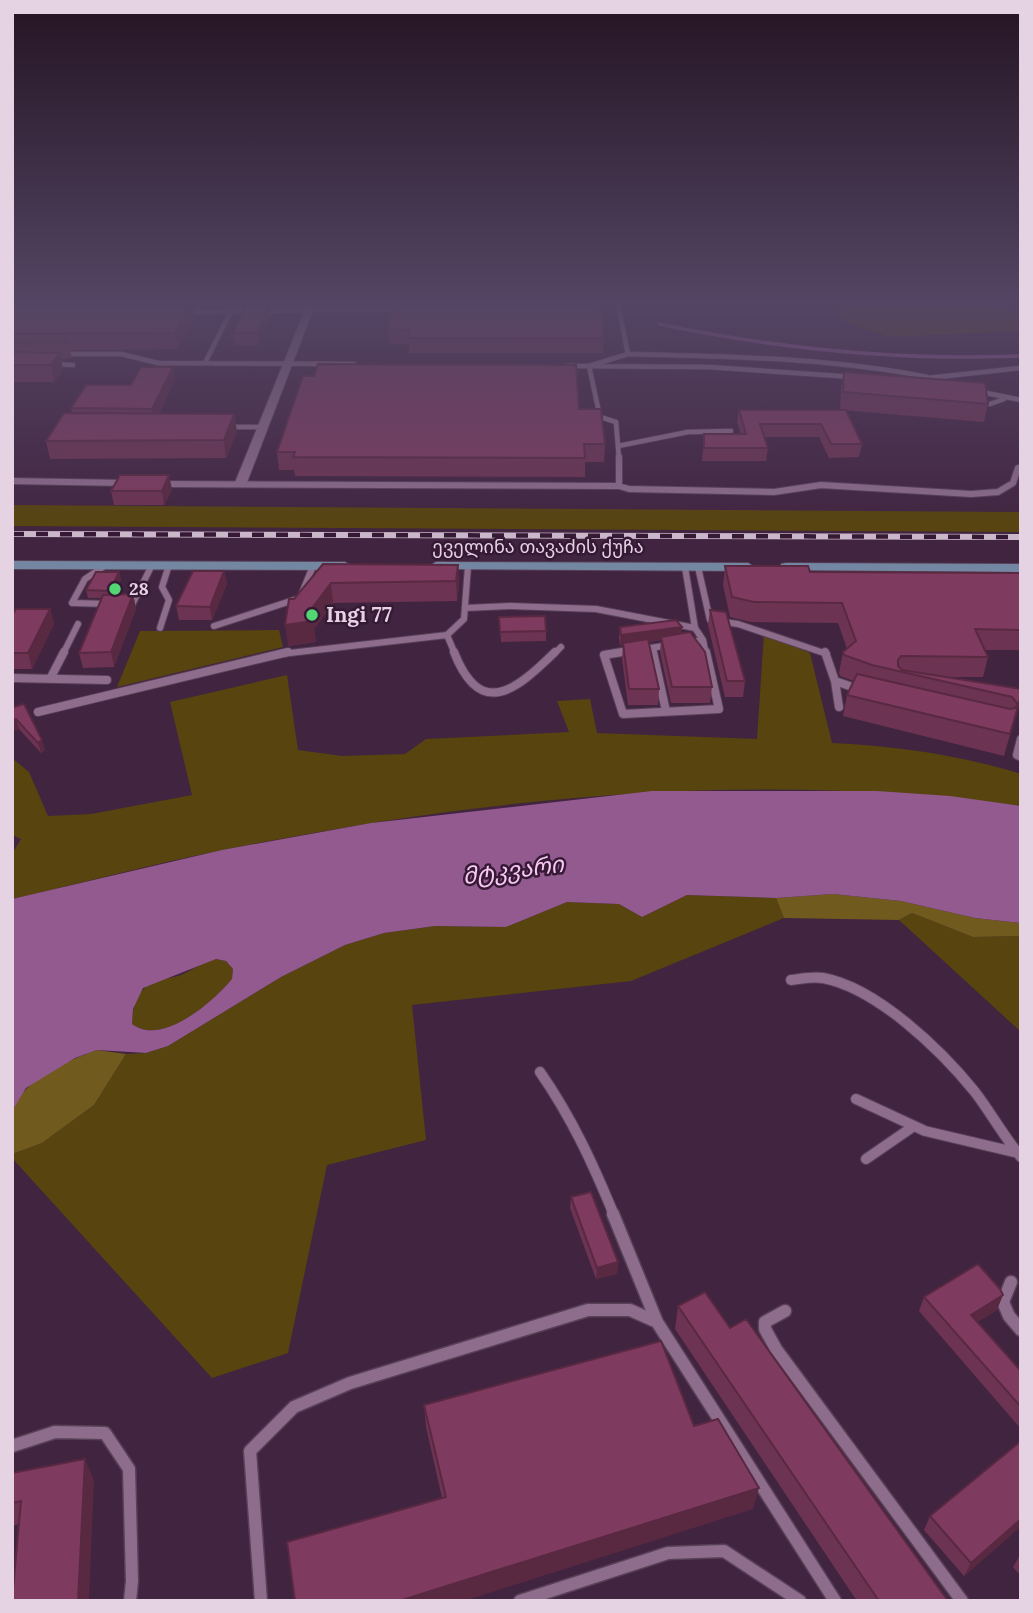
<svg xmlns="http://www.w3.org/2000/svg" width="1033" height="1613" font-family="Lora,'Noto Sans Georgian',serif">
<style>
.green{fill:#57440f}
.forest{fill:#705a1d}
.water{fill:#925a8f;fill-rule:evenodd}
.lines{fill:none;stroke-linecap:round;stroke-linejoin:round}
.stream{stroke:#925a8f;stroke-width:3.5}
.lane-far4-casing{stroke:#584057;stroke-width:6}
.lane-far3-casing{stroke:#584057;stroke-width:8}
.lane-far2-casing{stroke:#584057;stroke-width:10}
.lane-far1-casing{stroke:#584057;stroke-width:12}
.lane-casing{stroke:#584057;stroke-width:15}
.street-casing{stroke:#584057;stroke-width:2}
.secondary-casing{stroke:#584057;stroke-width:2}
.lane-far4{stroke:#8e6d8c;stroke-width:4.5}
.lane-far3{stroke:#8e6d8c;stroke-width:6}
.lane-far2{stroke:#8e6d8c;stroke-width:8}
.lane-far1{stroke:#8e6d8c;stroke-width:10}
.lane{stroke:#8e6d8c;stroke-width:12}
.street{fill:#8e6d8c;fill-rule:evenodd}
.secondary{fill:#7387a3;fill-rule:evenodd}
.rail-casing{stroke:#cbb7ca;stroke-width:6}
.rail{stroke:#361a35;stroke-width:4.5;stroke-dasharray:12;stroke-linecap:butt}
.wall{fill:#6d3352}
.shaded-wall{fill:#592942}
.building{fill:#7f3b5f;stroke:#592942;stroke-width:2}
.poi-dot{fill:#52d673;stroke:#361a35;stroke-width:2.5}
.labels{text-anchor:middle;stroke-width:5;stroke-linejoin:round;paint-order:stroke}
.far-street-label{font-size:18px;fill:#e5d3e4;stroke:#361a35}
.far-poi-label{font-size:18px;font-weight:bold;fill:#e5d3e4;stroke:#361a35;text-anchor:start}
.poi-label{font-size:21px;font-weight:bold;fill:#e5d3e4;stroke:#361a35;text-anchor:start}
.water-label{font-size:23px;font-style:italic;fill:#f9c8f5;stroke:#361a35}
</style>
<rect width="100%" height="100%" fill="#412440"/>
<!-- green -->
<path class="green" d="M830,305H1006L1021,317V331L889,337L848,323Z
M12,505L1021,512V532L12,526Z
M279,630L283,647L117,687L140,631Z
M764,633L810,653L832,743C895,746 961,755 1021,774V806C755,770 484,797 223,850C152,864 82,883 12,899V854L21,839L12,835V758L29,772L48,816L91,814L192,795L170,702L287,675L298,750L342,756L405,754L426,739L569,732L557,701L590,699L597,733L757,739Z
M687,895L776,898L784,918L631,981L412,1005L426,1140L327,1165L288,1353L212,1378L12,1158V1154L42,1143L94,1105L126,1054L147,1053L168,1046L281,977L345,945L384,933L435,926L506,927L567,902L619,904L642,917Z
M912,913L973,937L1021,936V1032L899,920Z
M216,959L226,961L233,969L232,979C213,1002 162,1047 132,1024C132,1005 139,985 159,980C166,978 173,978 181,975C193,970 202,962 216,959Z"/>
<!-- forest -->
<path class="forest" d="M833,894L901,901L975,918L1021,923V936L973,937L912,913L899,920L784,918L776,898Z
M97,1050L126,1054L94,1105L42,1143L12,1154C12,1141 9,1121 13,1110C25,1077 67,1061 97,1050Z"/>
<!-- water -->
<path class="water" d="M652,791H877L950,796L1021,806V923L975,918L901,901L833,894L776,898L687,895L642,917L619,904L567,902L506,927L435,926L384,933L345,945L281,977L168,1046L146,1053L97,1050L75,1058L26,1088L12,1111V899L222,850L371,823ZM216,959L226,961L233,969L232,979C214,1001 162,1047 132,1024L133,1009L143,988Z"/>
<g class="lines">
<!-- stream -->
<path class="stream" d="M659,324C779,349 898,361 1021,356"/>
<defs>
<path id="lane-far4" d="M618,305L628,354C727,357 829,357 927,377
M185,312L398,309L400,305
M60,354H121L158,363L354,364
M205,363L234,305
M54,364L73,365
M566,366L708,367L854,377
M919,379L1021,368
M976,391L1021,400
M990,404L1004,399
M227,427H263
M618,446L688,432L731,431
M619,459L616,422L600,417L589,366L628,354"/>
<path id="lane-far3" d="M619,457V486
M12,481L125,483
M162,484L619,486L629,489L774,492L821,485L971,494L998,492L1013,483L1018,468H1021
M106,565L85,579L72,603L110,604
M685,567L695,628L703,640L706,654
M698,567L710,620L738,624L827,654
M127,605H132L152,565
M465,608L510,606L596,609L695,628
M214,626L300,598L313,566
M160,628L169,600L162,587L169,565
M447,635L455,654
M687,643L703,640
M652,648L653,654
M63,654L78,624
M281,654L447,635L464,619L468,566
M554,654L561,647
M611,654L670,645"/>
<path id="lane-far2" d="M454,652C481,721 517,689 555,652
M622,652L604,655L623,714L719,709L706,652
M653,652L666,711
M825,652L835,681L861,690
M12,678L107,680
M50,679L64,652
M835,681L839,707
M38,712L288,652
M1021,739L1017,755L1021,757"/>
<path id="lane-far1" d="M791,980C801,979 813,976 823,978C877,988 941,1050 975,1092C991,1113 1004,1137 1021,1157
M540,1072C572,1118 593,1164 614,1215
M856,1099L925,1131L1018,1153
M866,1159L914,1126"/>
<path id="lane" d="M613,1214L657,1322L835,1601
M1011,1282L1003,1302L1009,1316L1021,1330
M785,1311L765,1322V1329L776,1349L962,1601
M12,1446L55,1432L105,1433L129,1469L132,1581L130,1601
M261,1601L250,1451L294,1407L350,1383L588,1310H630L657,1322
M520,1601L668,1553L724,1551L800,1601"/>
<path id="street" d="M307,305H315L246,485L236,487L234,485Z"/>
<path id="secondary" d="M12,561L345,562L352,566L345,570L12,569Z
M436,562L748,563L755,567L748,571L431,569L429,566Z
M786,563L1021,564V572L781,570V564Z"/>
</defs>
<!-- lane-far4 casing -->
<use href="#lane-far4" class="lane-far4-casing"/>
<!-- lane-far3 casing -->
<use href="#lane-far3" class="lane-far3-casing"/>
<!-- lane-far2 casing -->
<use href="#lane-far2" class="lane-far2-casing"/>
<!-- lane-far1 casing -->
<use href="#lane-far1" class="lane-far1-casing"/>
<!-- lane casing -->
<use href="#lane" class="lane-casing"/>
<!-- street casing -->
<use href="#street" class="street-casing"/>
<!-- secondary casing -->
<use href="#secondary" class="secondary-casing"/>
<!-- lane-far4 -->
<use href="#lane-far4" class="lane-far4"/>
<!-- lane-far3 -->
<use href="#lane-far3" class="lane-far3"/>
<!-- lane-far2 -->
<use href="#lane-far2" class="lane-far2"/>
<!-- lane-far1 -->
<use href="#lane-far1" class="lane-far1"/>
<!-- lane -->
<use href="#lane" class="lane"/>
<!-- street -->
<use href="#street" class="street"/>
<!-- secondary -->
<use href="#secondary" class="secondary"/>
<defs>
<path id="rail" d="M12,534L1021,537"/>
</defs>
<!-- rail casing -->
<use href="#rail" class="rail-casing"/>
<!-- rail -->
<use href="#rail" class="rail"/>
</g>
<!-- wall -->
<path class="wall" d="M12,305L195,317L178,349L70,350L72,358L61,359L63,370L54,382H12Z
M269,305L270,316L258,345H235L233,333Z
M394,305L604,338L603,353H409V344H389L388,329Z
M1005,305H1021V316Z
M844,372L988,404L984,422L840,410L841,389Z
M175,379L159,414H234L237,432L226,458L50,459L46,441L72,413L71,408Z
M579,409L605,444L604,462H585V477L295,476L294,470H279L277,452Z
M739,410H846L862,444L859,457L829,458L819,437H764L768,448L766,461H702L704,434H741L737,422Z
M172,489L164,505H114L111,491Z
M323,564L458,565L459,585L457,601L333,603L314,629L316,642L288,646L294,599Z
M725,566L810,572L1021,573V650H985L988,657L983,677H947L1021,696L1004,756L843,716L847,695L854,681L840,676L839,673L843,652L847,649L838,623L751,622L730,617L723,585Z
M224,571L227,584L212,620H179L176,606Z
M119,572L121,580L114,595L133,594L136,609L114,667L83,668L79,653L102,598H88L86,590Z
M50,609L54,624L32,669H12V615Z
M710,610L745,681L743,697H725L708,625Z
M499,617L546,631V641L501,642Z
M620,627L681,634L712,687L710,703H671L660,652L661,640L649,642L659,689L658,705H628L622,659L623,645L620,646L619,638Z
M12,703L45,750L41,753L19,729L12,731Z
M571,1197L618,1262L617,1274L596,1279L570,1208Z
M924,1297L997,1310L977,1322L1021,1371V1429L919,1311Z
M678,1306L730,1328L948,1601H857L675,1329Z
M424,1405L694,1426L753,1509L442,1498L426,1427Z
M1021,1441V1526L964,1576L924,1530L930,1516Z
M12,1473L94,1480L19,1524L12,1526Z
M1021,1553V1576L1013,1567Z"/>
<!-- shaded-wall -->
<path class="shaded-wall" d="M191,305H193L195,317L178,349L175,333Z
M269,305L270,316L258,345L257,333Z
M60,353L63,370L54,382L51,365Z
M173,367L175,379L155,422L152,409Z
M234,414L237,432L226,458L224,440Z
M169,475L172,489L164,505L162,491Z
M458,565L459,585L457,601L456,581Z
M224,571L227,584L212,620L210,607Z
M119,572L121,580L112,599L110,591Z
M331,583L333,603L314,629L316,642L288,646L285,625L310,611Z
M133,594L136,609L114,667L111,652Z
M50,609L54,624L32,669L28,653Z
M682,627L681,638L661,637V640L620,646L621,635Z
M16,719L19,729L12,731V720Z
M42,740L45,750L41,753L38,743Z
M618,1262L617,1274L596,1279L597,1268Z
M1003,1295L997,1310L965,1329L971,1315Z
M85,1459L94,1480L89,1601H78Z
M759,1488L753,1509L464,1601H399Z
M1021,1519V1526L964,1576L971,1563Z"/>
<!-- building -->
<path class="building" d="M12,305H191L175,333L12,334Z
M246,305H269L257,333H233Z
M394,305H600L604,338H408L410,330L388,329Z
M12,341L68,342L12,343Z
M12,352L60,353L51,365H12Z
M318,364L576,365L579,409H601L605,444H584L585,458L293,457L295,452H277L303,376H314Z
M141,367H173L152,409L71,408L86,385H131Z
M844,372L985,383L988,404L843,392Z
M739,410H846L862,444H831L821,424H760L768,448H704V434H746Z
M64,413L234,414L224,440L46,441Z
M120,475H169L162,491H111Z
M323,564L458,565L456,581L331,583L310,611L313,621L285,625L289,599H294Z
M725,566H808L810,572L1021,573V630L975,629L988,657L901,656L898,660V666L902,670L1021,689V696L1010,734L847,695L857,674L1010,709L1015,708L1018,704L1012,697L872,665L844,655L843,652L856,641L842,603L754,602L732,597Z
M193,571H224L210,607L176,606Z
M96,572H119L110,591L86,590Z
M133,594L111,652L79,653L103,595Z
M16,609H50L28,653H12V615Z
M710,610L726,612L745,681H727Z
M545,616L546,631L500,632L499,617Z
M676,620L682,627L621,635L620,627Z
M690,632L705,652L712,687H672L661,637Z
M648,639L659,689H629L623,643Z
M12,703L14,707L24,704L42,740L38,743L16,719L12,720Z
M591,1192L618,1262L597,1268L571,1197Z
M978,1264L1000,1289L1003,1295L971,1315L1021,1371V1407L924,1297Z
M705,1292L730,1328L746,1319L948,1601H879L678,1306Z
M661,1341L694,1426L718,1419L759,1488L399,1601H295L287,1542L446,1497L424,1405Z
M1021,1441V1519L971,1563L930,1516Z
M85,1459L78,1601H12L21,1501L12,1503V1473Z"/>
<!-- sky -->
<linearGradient id="sky" x2="0" y2="1"><stop stop-color="#241423"/><stop offset="0.57" stop-color="#544564"/><stop offset="1" stop-color="#544564" stop-opacity="0"/></linearGradient>
<rect width="1033" height="531" fill="url(#sky)"/>
<!-- markers -->
<g class="poi-dot">
<circle cx="115" cy="589" r="7"/>
<circle cx="312" cy="615" r="7"/>
</g>
<g class="labels">
<!-- far-street labels -->
<g class="far-street-label">
<text x="538" y="553">ეველინა თავაძის ქუჩა</text>
</g>
<!-- far-poi labels -->
<g class="far-poi-label">
<text x="129" y="595">28</text>
</g>
<!-- poi labels -->
<g class="poi-label">
<text x="326" y="622">Ingi 77</text>
</g>
<!-- water labels -->
<g class="water-label">
<text transform="translate(513 870) rotate(-7)" y="8">მტკვარი</text>
</g>
</g>
<!-- border -->
<rect width="1033" height="1613" fill="none" stroke="#e5d3e4" stroke-width="28"/>
</svg>
